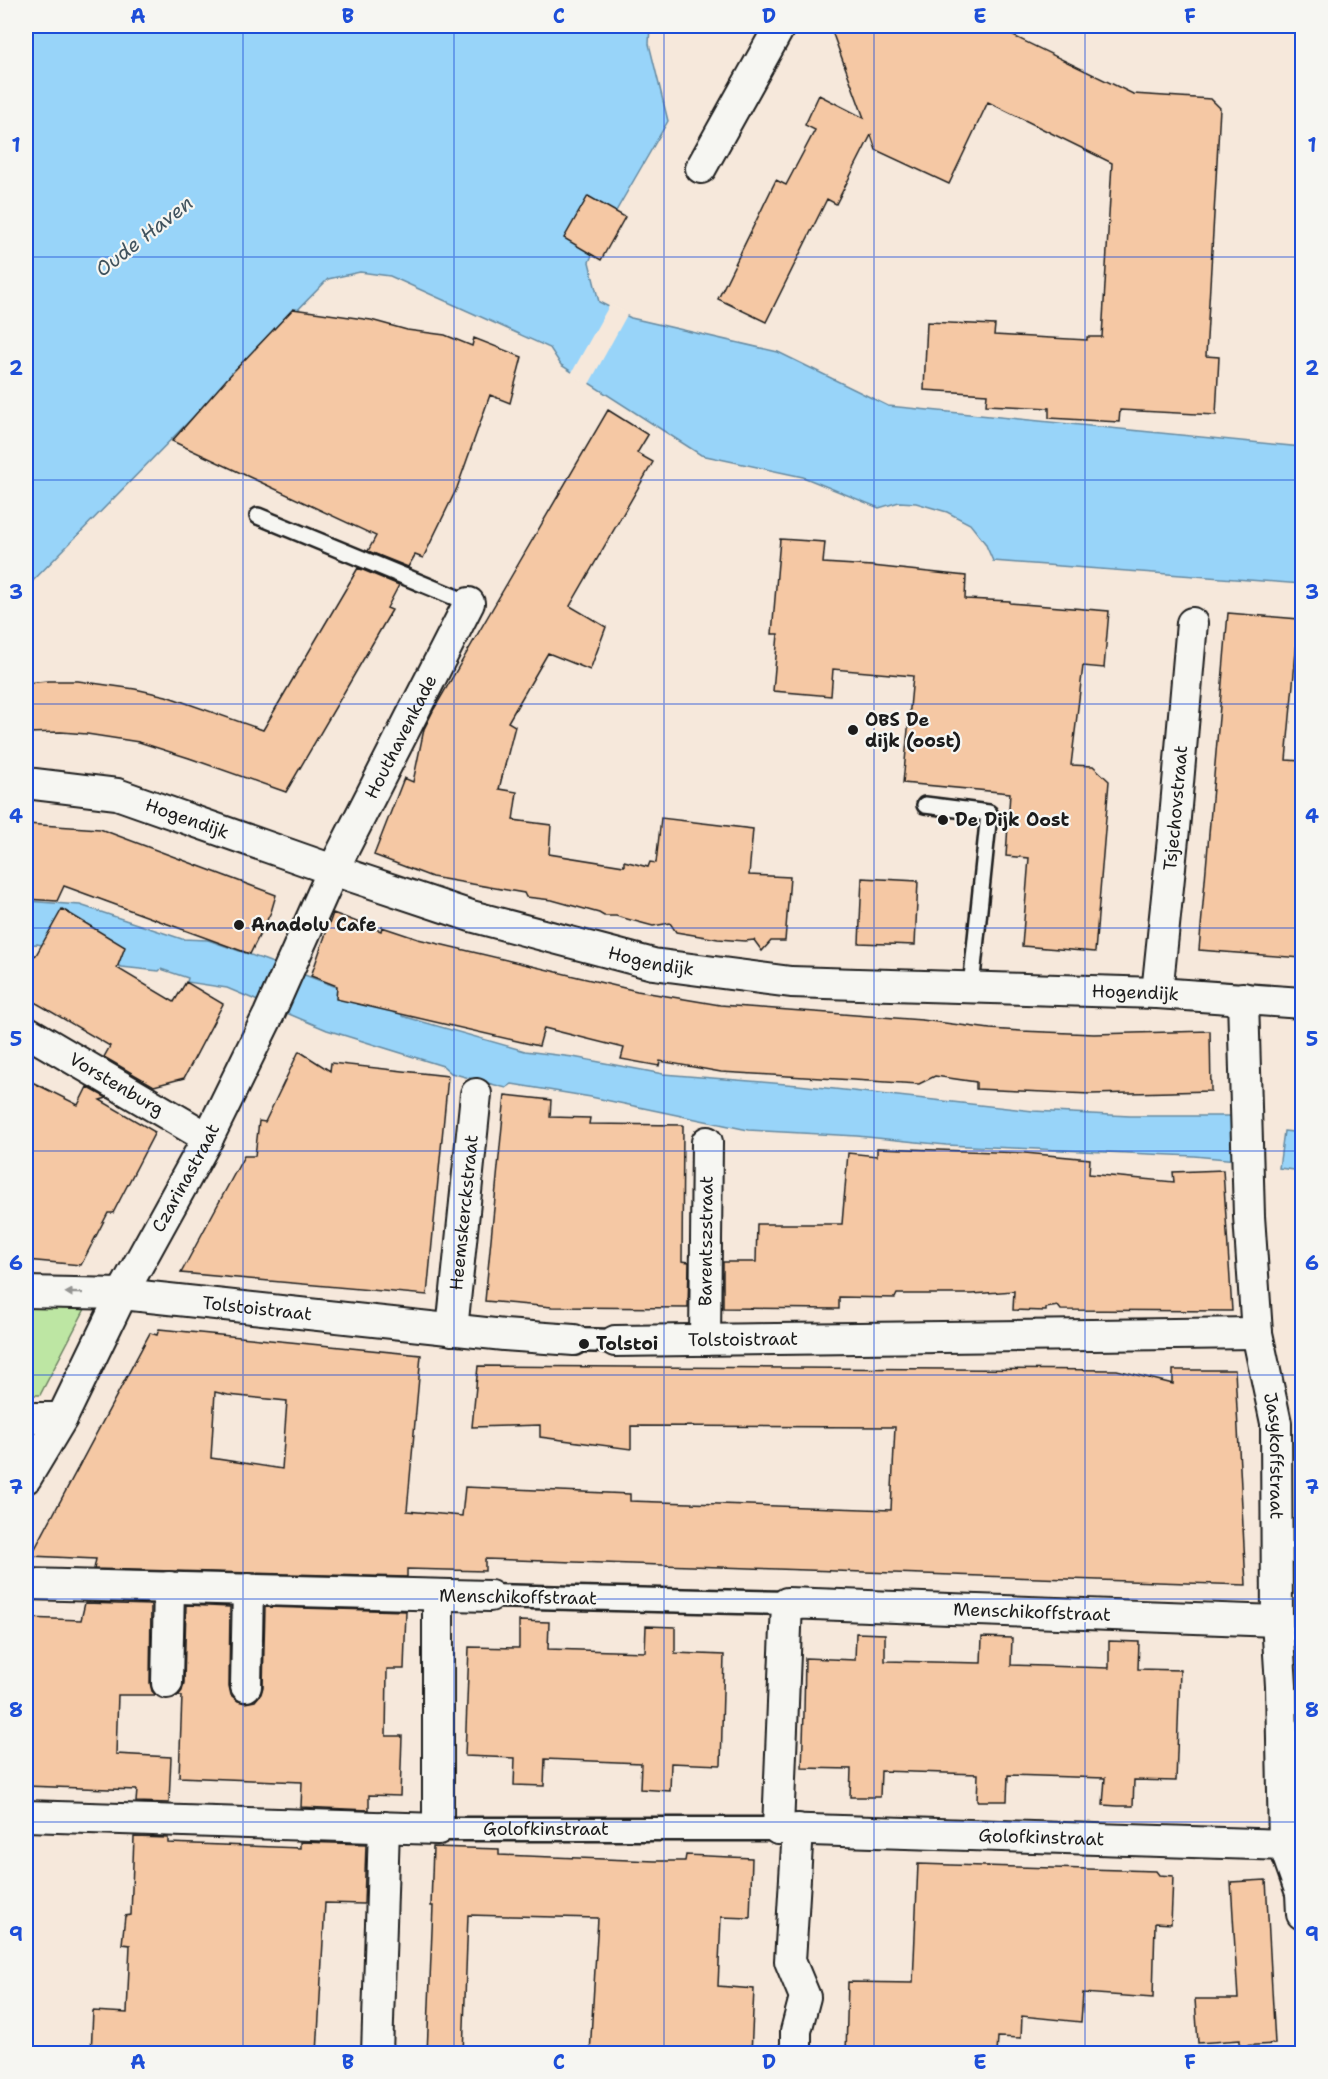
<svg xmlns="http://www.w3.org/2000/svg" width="1328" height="2079" font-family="'Shantell Sans',sans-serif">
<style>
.green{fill:#bde6a3;stroke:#6c8160;stroke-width:1.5}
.water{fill:#98d4f9;stroke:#668aa1;stroke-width:1.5}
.pier{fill:#f6e8db}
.building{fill:#f5c8a4;stroke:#1c1c1c;stroke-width:1.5;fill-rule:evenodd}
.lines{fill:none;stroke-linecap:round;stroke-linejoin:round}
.service-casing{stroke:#1c1c1c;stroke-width:20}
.pedestrian-casing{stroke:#1c1c1c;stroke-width:27}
.minor-casing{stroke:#1c1c1c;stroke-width:34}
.service{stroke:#f6f6f2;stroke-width:15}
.pedestrian{stroke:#f6f6f2;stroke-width:22}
.minor{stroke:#f6f6f2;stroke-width:30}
.oneway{fill:#949492}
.grid{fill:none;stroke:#1d4ed8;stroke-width:1.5;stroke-opacity:0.55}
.poi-dot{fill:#1c1c1c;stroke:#f6f6f2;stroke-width:2}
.labels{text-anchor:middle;stroke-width:4.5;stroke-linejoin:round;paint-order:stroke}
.poi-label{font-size:18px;font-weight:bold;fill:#1c1c1c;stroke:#f6f6f2;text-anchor:start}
.street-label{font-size:18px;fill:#1c1c1c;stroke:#f6f6f2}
.water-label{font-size:20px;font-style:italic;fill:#41535e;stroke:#f6f6f2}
.neatline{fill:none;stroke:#1d4ed8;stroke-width:2}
.grid-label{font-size:20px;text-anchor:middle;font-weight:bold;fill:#1d4ed8}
</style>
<rect width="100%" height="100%" fill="#f6e8db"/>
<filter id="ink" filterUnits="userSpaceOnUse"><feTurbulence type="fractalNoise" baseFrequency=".0167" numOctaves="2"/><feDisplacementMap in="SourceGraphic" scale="12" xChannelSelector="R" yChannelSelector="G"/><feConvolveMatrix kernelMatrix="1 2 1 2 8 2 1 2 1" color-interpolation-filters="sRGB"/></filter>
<g filter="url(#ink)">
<!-- green -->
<path class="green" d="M26,1306L86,1307L40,1395H26Z"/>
<!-- water -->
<path class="water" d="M26,26H650L649,44L668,121L597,244L589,262L599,302L631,318L778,352L888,406L1302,447V584L993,561L985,543L970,524L947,512L916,503L899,502L879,508L803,477L701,455L561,365L550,348L390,276L360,272L328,279L26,588Z
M26,901L80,905L182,939L208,940L265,960L403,1012L402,1016L525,1051L573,1057L663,1074L798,1085L1033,1111L1130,1116H1255L1258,1162L1194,1156L946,1145L857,1136L748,1130L591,1097L512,1084L506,1088L451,1073L443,1066L327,1030L227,988L187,982L188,978L161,969L159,971L121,967L98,956L37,944L26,945Z
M1284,1131L1302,1133V1171L1279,1168Z"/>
<!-- pier -->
<path class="pier" d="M610,304L628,313L588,386L571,374Z"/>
<!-- building -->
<path class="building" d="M830,26H993L1133,94L1211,99L1220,108L1206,356L1219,357L1216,415L1120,410L1119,422L1049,418V408L986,405L987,394L924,390L927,322L995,325L994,335L1087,340V337H1102L1112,163L988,102L949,184L876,150L871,135L836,204L827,199L766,322L718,299L776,180L786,185L815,130L805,125L819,95L864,118Z
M588,196L625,217L601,260L564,238Z
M293,309L371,320L407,330L445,335L472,346L474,338L522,357L510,403L490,395L457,488L423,558L415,555L408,567L368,551L376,536L172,441L233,372Z
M608,410L648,435L637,453L653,462L570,606L606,627L590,670L548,653L508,722L515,726L499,789L517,792L513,820L551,825L549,854L624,866V861L648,867L650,862L656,863L661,818L753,829L749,875L790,877L785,941H771L762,951L754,940L745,941L718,939L676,932L670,923L653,926L616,916H604L599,913L552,900L526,897L524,893L432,877L374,855L404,778L413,782L424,729L434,709Z
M780,539L825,542L823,563L872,566L966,576L965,599L1010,601V603L1109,611L1104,668L1083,666L1071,765L1093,766L1109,781L1095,952L1022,946L1029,858L1006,856L1010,793L903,783L913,676L833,669L831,696L773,691L778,634H772Z
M358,568L399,585L387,608L392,610L286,792L189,758L139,742L87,734L61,732L26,733V683L48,681H78L135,689L166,696L263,730Z
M1228,613L1299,619L1286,760L1302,761V958L1199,950Z
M26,824L100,829L276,895L271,912L250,954L64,886L57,901L26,899Z
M862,878L918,881L915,945L859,943Z
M62,909L125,947L117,968L174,1002L186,982L223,1004L184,1078L154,1086L104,1057L110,1046L26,997V961L36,955Z
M333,913L381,931L382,927L418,939L637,991L720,1005L922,1020L990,1029L1021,1031L1094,1034L1210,1031L1211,1091L1091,1094L976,1089V1082L935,1076L919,1084L721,1072L660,1061L659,1066L621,1059L624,1048L544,1028L539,1046L336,999L337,986L311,976Z
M299,1051L330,1071L331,1063L448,1076L427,1295L181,1273L244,1156H255L259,1121L265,1122Z
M26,1079L78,1105L87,1087L107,1098L100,1100L155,1132L113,1213H108L81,1265L26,1260Z
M505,1095L551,1100L550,1117L590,1118L589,1124L683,1125L682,1261L689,1262L688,1308L552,1307L485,1301Z
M877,1148L1025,1153L1090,1159L1089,1174L1174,1182L1173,1172L1223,1170L1232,1311L1061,1310L1058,1306L1046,1308V1311L1013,1310L1014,1291L972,1294H897L895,1298L839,1297V1309L723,1308V1262H756L757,1224H842L848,1153L877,1156Z
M159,1329L421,1355L407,1511L462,1516L465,1487L630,1494V1501L891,1510L895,1427L631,1426V1449L540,1437V1425L472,1427L478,1366L1117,1370L1173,1384V1370H1235L1246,1585L485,1559V1571L407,1569V1577L94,1569L96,1559L31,1556L150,1333L157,1335ZM215,1392L228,1395L287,1401L282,1469L211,1458Z
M85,1603L151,1605L150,1683L152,1691L156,1695H118L116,1754L171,1757L169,1803L136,1802L137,1790L26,1786V1618L81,1620Z
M186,1605L230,1607L229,1686L231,1695L238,1701L245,1703L255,1701L261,1694L263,1687L265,1607L406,1611L404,1669H387L386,1736H402L400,1796L369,1795V1810L301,1807L302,1782L179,1777L182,1696H178L182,1691L184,1683Z
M519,1621L549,1622L548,1649L645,1652L646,1626L675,1627V1653L724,1655L721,1765L671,1763L670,1791L640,1789L641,1763L545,1759L544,1786L514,1785L515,1758L465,1756L469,1647L519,1648Z
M856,1633L885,1634V1661L981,1663L982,1637L1012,1638L1011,1665L1109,1668V1641L1139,1642L1138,1669L1180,1670L1176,1781L1134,1780L1133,1806H1118L1103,1805L1105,1778L1008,1775L1007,1801H977L978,1774L881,1771L880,1797H850L851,1769L802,1768L804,1713L805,1658L855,1660Z
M134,1837L168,1838V1843L300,1848V1842L366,1844L364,1904L325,1903L317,2054H91L93,2011L127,2013L130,1945L122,1944L125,1916L131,1915Z
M433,1847L499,1849V1855L655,1861H685L686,1855L752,1858L750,1918L721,1917L718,1986L754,1989L751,2054H590L598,1918L468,1915L463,2054H427L433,1906H431Z
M918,1864L1156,1871L1159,1875L1173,1876L1171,1924L1155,1923L1153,1998L1083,1993L1081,2022L1022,2016L1021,2038L998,2037L997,2054H846L848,1982L913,1983Z
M1266,1880L1275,2044L1240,2046V2040L1198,2043L1195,1999H1238L1231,1882Z"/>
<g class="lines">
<defs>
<path id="service" d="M258,516L469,603
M925,805L989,813L971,987"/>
<g id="pedestrian">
<path d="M574,1340L615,1341"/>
<path d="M490,1596L787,1603"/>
<path id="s1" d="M438,1829H778"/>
</g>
<g id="minor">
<path d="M701,168L780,26"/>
<path id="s2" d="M26,783L117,794L333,870L471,916L653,964L791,982L1157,993L1302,1003"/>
<path id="s3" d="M1157,993L1174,829L1192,623"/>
<path id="s4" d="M1243,998L1249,1216L1257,1333L1276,1423L1277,1621L1281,1686L1284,1845L1301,1893L1302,1914"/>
<path id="s5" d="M26,1031L208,1138"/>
<path id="s6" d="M26,1292L122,1294L504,1335L574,1340"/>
<path id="s7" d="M452,1330L476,1094"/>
<path id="s8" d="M705,1340L707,1142"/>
<path id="s9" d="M615,1341L1257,1333"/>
<path d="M26,1418H62"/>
<path id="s10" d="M26,1478L62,1418L122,1294L208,1138L269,1014L333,870L469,603"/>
<path d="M26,1584L490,1596"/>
<path id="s11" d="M1277,1621L787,1603L778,1829L1284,1845"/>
<path d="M167,1683L169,1587"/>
<path d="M246,1686L248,1589"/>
<path d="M26,1816L438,1829V1595"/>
<path d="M377,2054L384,1827"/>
<path d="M796,2054V2031L805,1997L790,1961L798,1829"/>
</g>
</defs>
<!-- service casing -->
<use href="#service" class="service-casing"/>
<!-- pedestrian casing -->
<use href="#pedestrian" class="pedestrian-casing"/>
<!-- minor casing -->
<use href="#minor" class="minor-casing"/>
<!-- service -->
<use href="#service" class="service"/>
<!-- pedestrian -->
<use href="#pedestrian" class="pedestrian"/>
<!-- minor -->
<use href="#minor" class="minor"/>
</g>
<!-- one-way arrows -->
<defs><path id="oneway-solid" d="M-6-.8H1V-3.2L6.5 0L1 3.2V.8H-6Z" transform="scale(1.5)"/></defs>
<use class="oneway" href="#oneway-solid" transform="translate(74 1293) rotate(-179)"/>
</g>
<!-- grid -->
<path class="grid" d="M243,26V2054M454,26V2054M664,26V2054M874,26V2054M1085,26V2054M26,257H1302M26,480H1302M26,704H1302M26,928H1302M26,1151H1302M26,1375H1302M26,1599H1302M26,1822H1302"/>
<!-- markers -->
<g class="poi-dot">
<circle cx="853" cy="730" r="6"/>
<circle cx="943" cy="820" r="6"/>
<circle cx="239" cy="925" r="6"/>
<circle cx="584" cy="1344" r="6"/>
</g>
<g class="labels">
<!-- poi labels -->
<g class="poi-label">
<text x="865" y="726">OBS De<tspan x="865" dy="21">dijk (oost)</tspan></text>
<text x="955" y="826">De Dijk Oost</text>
<text x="251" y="931">Anadolu Cafe</text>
<text x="596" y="1350">Tolstoi</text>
</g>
<!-- street labels -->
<g class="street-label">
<text dy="6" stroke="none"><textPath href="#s10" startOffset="831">Houthavenkade</textPath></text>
<text dy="6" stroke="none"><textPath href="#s3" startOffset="186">Tsjechovstraat</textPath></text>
<text dy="6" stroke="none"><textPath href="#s2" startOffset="166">Hogendijk</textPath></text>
<text dy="6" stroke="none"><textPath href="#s2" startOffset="652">Hogendijk</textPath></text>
<text dy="6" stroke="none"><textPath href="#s2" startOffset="1138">Hogendijk</textPath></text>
<text dy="6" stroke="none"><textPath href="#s5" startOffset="105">Vorstenburg</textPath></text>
<text dy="6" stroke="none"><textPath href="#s10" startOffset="340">Czarinastraat</textPath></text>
<text dy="6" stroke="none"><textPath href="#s7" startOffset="118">Heemskerckstraat</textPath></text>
<text dy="6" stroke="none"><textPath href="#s8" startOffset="99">Barentszstraat</textPath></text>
<text dy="6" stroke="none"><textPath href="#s6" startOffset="232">Tolstoistraat</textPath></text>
<text dy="6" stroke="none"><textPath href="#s9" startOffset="128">Tolstoistraat</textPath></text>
<text dy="6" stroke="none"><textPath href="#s4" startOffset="460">Jasykoffstraat</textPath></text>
<text transform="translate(518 1597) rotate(1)" y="6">Menschikoffstraat</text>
<text transform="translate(1032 1612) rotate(2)" y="6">Menschikoffstraat</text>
<text dy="6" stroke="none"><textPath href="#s1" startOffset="108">Golofkinstraat</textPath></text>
<text dy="6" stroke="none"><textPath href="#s11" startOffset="980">Golofkinstraat</textPath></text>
</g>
<!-- water labels -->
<g class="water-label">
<text transform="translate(144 236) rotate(-38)" y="7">Oude Haven</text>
</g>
</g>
<!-- margin -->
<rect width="1328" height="2079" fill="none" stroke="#f6f6f2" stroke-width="66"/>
<rect x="33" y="33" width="1262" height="2013" class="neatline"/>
<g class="grid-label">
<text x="138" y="23">A</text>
<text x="348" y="23">B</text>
<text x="559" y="23">C</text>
<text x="769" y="23">D</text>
<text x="980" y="23">E</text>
<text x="1190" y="23">F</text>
<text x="16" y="152">1</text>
<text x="1312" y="152">1</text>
<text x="16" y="375">2</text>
<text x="1312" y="375">2</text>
<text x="16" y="599">3</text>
<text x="1312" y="599">3</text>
<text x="16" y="823">4</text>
<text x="1312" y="823">4</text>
<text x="16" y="1046">5</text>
<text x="1312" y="1046">5</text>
<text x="16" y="1270">6</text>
<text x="1312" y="1270">6</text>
<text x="16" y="1494">7</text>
<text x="1312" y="1494">7</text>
<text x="16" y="1717">8</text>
<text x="1312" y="1717">8</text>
<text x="16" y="1941">9</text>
<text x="1312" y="1941">9</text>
<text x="138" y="2069">A</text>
<text x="348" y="2069">B</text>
<text x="559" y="2069">C</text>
<text x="769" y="2069">D</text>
<text x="980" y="2069">E</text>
<text x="1190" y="2069">F</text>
</g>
</svg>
